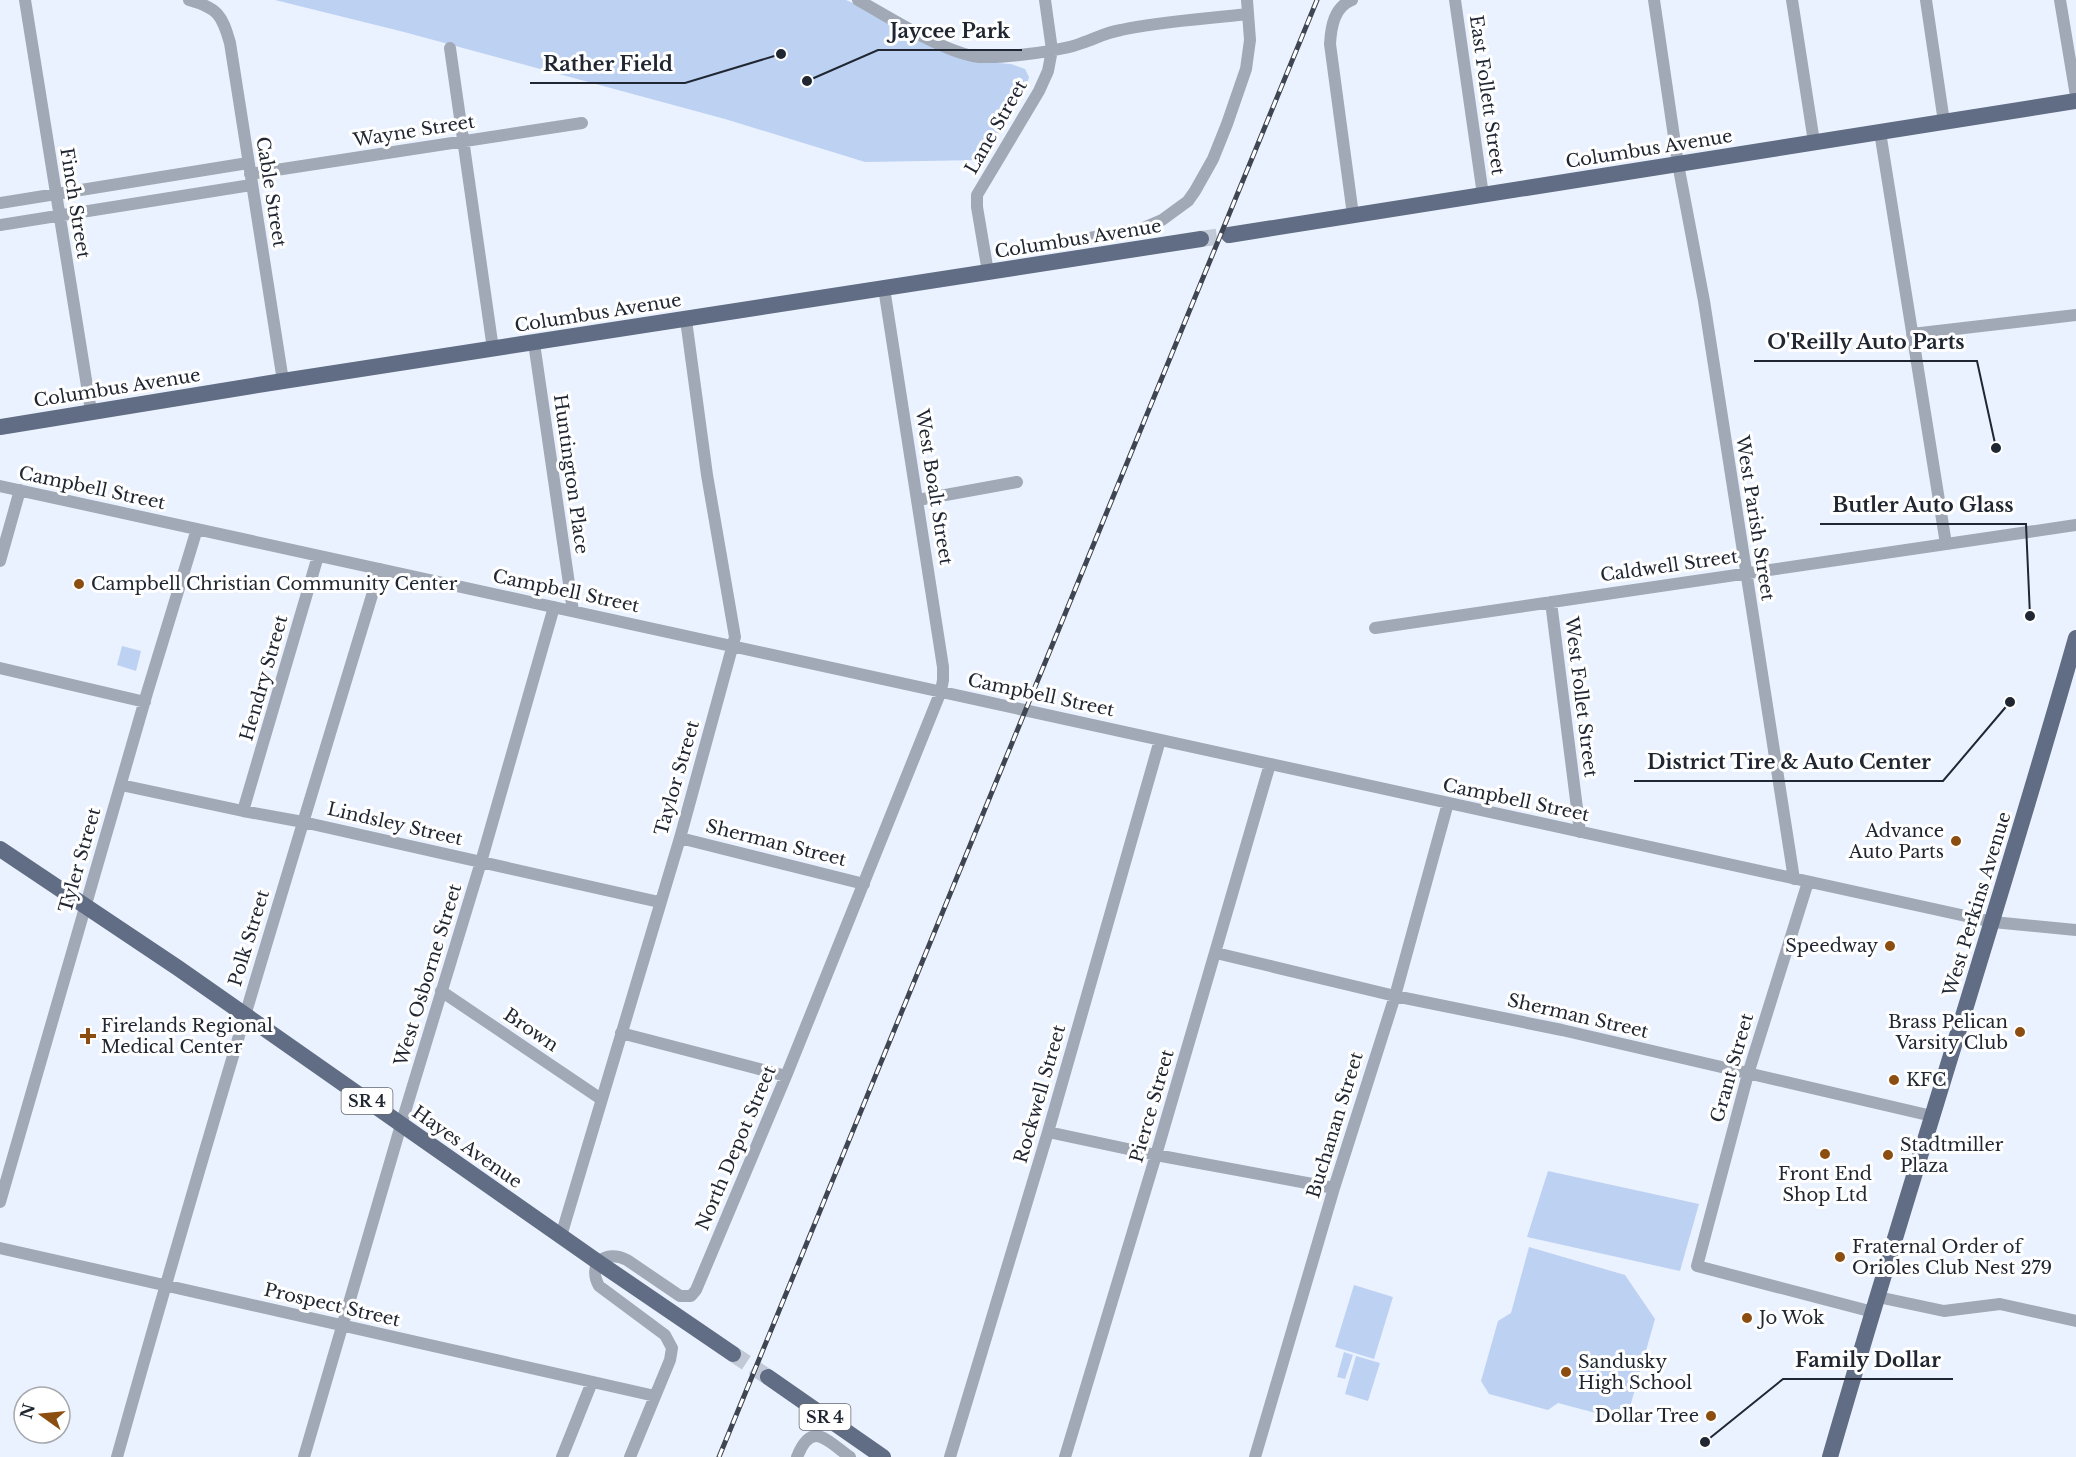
<svg xmlns="http://www.w3.org/2000/svg" width="2076" height="1457" font-family="'Libre Baskerville',serif">
<style>
.green{fill:#bdd1f3}
.lines{fill:none;stroke-linecap:round;stroke-linejoin:round}
.major-tunnel{stroke:#c2c9d6;stroke-width:16;stroke-dasharray:16 8;stroke-linecap:butt}
.minor{stroke:#a2a9b6;stroke-width:12}
.major{stroke:#606d84;stroke-width:16}
.rail-casing{stroke:#3f4652;stroke-width:5}
.rail{stroke:#fff;stroke-width:3;stroke-dasharray:9;stroke-linecap:butt}
.poi-dot{fill:#8b4e10;stroke:#fff;stroke-width:2}
.labels{text-anchor:middle;stroke-width:6;stroke-linejoin:round;paint-order:stroke}
.shield{fill:#fff;stroke:#636870;stroke-width:1.5}
.shield-label{font-size:16px;font-weight:bold;fill:#202732}
.street-label{font-size:18px;fill:#202732;stroke:#fff}
.poi-label{font-size:18px;fill:#202732;stroke:#fff;text-anchor:start}
.leader{fill:none;stroke:#202732;stroke-width:2}
.callout-dot{fill:#202732;stroke:#fff;stroke-width:2}
.callout-label{font-size:20px;text-anchor:middle;font-weight:bold;fill:#202732;stroke:#fff;stroke-width:6;stroke-linejoin:round;paint-order:stroke}
</style>
<rect width="100%" height="100%" fill="#ebf2ff"/>
<!-- green -->
<path class="green" d="M275,0H846L984,62L1011,64L1025,69L1029,77L1025,92L981,160L865,162L725,119L404,32Z
M122,646L141,651L136,671L117,665Z
M1548,1171L1699,1204L1680,1271L1527,1237Z
M1529,1247L1625,1275L1655,1319L1626,1421L1558,1403L1548,1410L1489,1394L1481,1381L1498,1321L1511,1313Z
M1354,1285L1393,1297L1374,1359L1335,1347Z
M1344,1352L1353,1355L1345,1379L1337,1377Z
M1356,1356L1380,1363L1368,1401L1345,1394Z"/>
<g class="lines">
<!-- major-tunnel -->
<path class="major-tunnel" d="M1201,239L1229,235
M733,1354L768,1377"/>
<!-- minor -->
<path class="minor" d="M25,0L91,411
M189,0C218,8 222,15 230,43L283,381
M858,0C889,17 940,50 973,56C994,60 1062,51 1082,43C1097,38 1104,33 1121,30C1162,21 1206,19 1248,14
M1352,0C1334,7 1331,27 1330,44L1353,215
M1455,0L1483,195
M1654,0L1678,164L1704,301L1794,879
M1792,0L1814,142
M1926,0L1944,122
M2060,0L2076,96
M450,48L493,349
M1880,132L1946,544
M250,174L582,123
M0,203L248,163
M0,225L251,185
M1021,250L1141,229L1162,220L1188,201L1195,191L1213,159L1227,124L1246,69L1250,40L1247,0
M988,272L977,207V195L1039,91L1048,71L1052,50L1045,0
M1912,334L2076,315
M534,343L573,611
M0,486L1993,922L2076,930
M918,500L1017,482
M0,561L20,490
M1551,602L1580,832
M1375,628L2076,525
M0,668L145,702
M121,785L243,811L303,822L659,902
M243,811L318,556
M680,838L864,884
M1808,882L1748,1074L1697,1266L1873,1312
M1216,953L1395,996L1562,1030L1932,1116
M441,991L601,1099
M621,1033L786,1076
M1048,1132L1156,1155L1334,1188
M0,1202L147,693L197,529
M561,1236L680,838L735,637L707,475L686,320
M0,1248L655,1396
M1878,1297L1944,1311L2000,1304L2076,1321
M117,1457C200,1160 290,865 380,569
M304,1457L401,1125L481,862L554,607
M562,1457L592,1382
M630,1457L670,1360L672,1348L665,1335L599,1286C587,1264 605,1249 627,1260L680,1296H691L696,1290L786,1076L941,691L943,680V667L884,288
M797,1457C812,1420 826,1440 850,1457
M950,1457L1048,1132L1160,740
M1065,1457L1156,1155L1270,764
M1255,1457L1334,1188L1395,996L1448,803"/>
<!-- major -->
<path class="major" d="M1229,235L2076,101
M0,427L283,381L1201,239
M0,849L178,968L598,1262L733,1354
M768,1377L883,1457
M1830,1457C1909,1183 1998,912 2076,638"/>
<defs>
<path id="rail" d="M719,1457L1317,0"/>
</defs>
<!-- rail casing -->
<use href="#rail" class="rail-casing"/>
<!-- rail -->
<use href="#rail" class="rail"/>
</g>
<!-- markers -->
<g class="poi-dot">
<circle cx="79" cy="584" r="6"/>
<circle cx="1956" cy="841" r="6"/>
<circle cx="1890" cy="946" r="6"/>
<circle cx="2020" cy="1032" r="6"/>
<path d="M85 1027h6v6h6v6h-6v6h-6v-6h-6v-6h6z"/>
<circle cx="1894" cy="1080" r="6"/>
<circle cx="1825" cy="1154" r="6"/>
<circle cx="1888" cy="1155" r="6"/>
<circle cx="1840" cy="1257" r="6"/>
<circle cx="1747" cy="1318" r="6"/>
<circle cx="1566" cy="1372" r="6"/>
<circle cx="1711" cy="1416" r="6"/>
</g>
<g class="labels">
<!-- shield labels -->
<g class="shield">
<rect x="341.5" y="1088" width="51" height="26" rx="4.5"/>
<rect x="799.5" y="1404" width="51" height="26" rx="4.5"/>
</g>
<g class="shield-label">
<text x="367" y="1107">SR 4</text>
<text x="825" y="1423">SR 4</text>
</g>
<!-- street labels -->
<g class="street-label">
<text transform="translate(1487 95) rotate(82)" y="6">East Follett Street</text>
<text transform="translate(996 127) rotate(-60)" y="6">Lane Street</text>
<text transform="translate(414 131) rotate(-9)" y="6">Wayne Street</text>
<text transform="translate(1649 149) rotate(-9)" y="6">Columbus Avenue</text>
<text transform="translate(271 192) rotate(81)" y="6">Cable Street</text>
<text transform="translate(75 203) rotate(81)" y="6">Finch Street</text>
<text transform="translate(1078 239) rotate(-9)" y="6">Columbus Avenue</text>
<text transform="translate(598 313) rotate(-9)" y="6">Columbus Avenue</text>
<text transform="translate(117 388) rotate(-9)" y="6">Columbus Avenue</text>
<text transform="translate(571 474) rotate(82)" y="6">Huntington Place</text>
<text transform="translate(934 487) rotate(81)" y="6">West Boalt Street</text>
<text transform="translate(92 488) rotate(12)" y="6">Campbell Street</text>
<text transform="translate(1755 518) rotate(81)" y="6">West Parish Street</text>
<text transform="translate(1669 566) rotate(-8)" y="6">Caldwell Street</text>
<text transform="translate(566 591) rotate(12)" y="6">Campbell Street</text>
<text transform="translate(264 678) rotate(-74)" y="6">Hendry Street</text>
<text transform="translate(1041 695) rotate(12)" y="6">Campbell Street</text>
<text transform="translate(1581 697) rotate(83)" y="6">West Follet Street</text>
<text transform="translate(677 778) rotate(-74)" y="6">Taylor Street</text>
<text transform="translate(1516 800) rotate(12)" y="6">Campbell Street</text>
<text transform="translate(395 824) rotate(13)" y="6">Lindsley Street</text>
<text transform="translate(776 843) rotate(14)" y="6">Sherman Street</text>
<text transform="translate(80 860) rotate(-74)" y="6">Tyler Street</text>
<text transform="translate(1977 904) rotate(-73)" y="6">West Perkins Avenue</text>
<text transform="translate(249 938) rotate(-73)" y="6">Polk Street</text>
<text transform="translate(428 975) rotate(-73)" y="6">West Osborne Street</text>
<text transform="translate(1578 1016) rotate(13)" y="6">Sherman Street</text>
<text transform="translate(531 1030) rotate(34)" y="6">Brown</text>
<text transform="translate(1732 1068) rotate(-74)" y="6">Grant Street</text>
<text transform="translate(1040 1094) rotate(-74)" y="6">Rockwell Street</text>
<text transform="translate(1152 1106) rotate(-74)" y="6">Pierce Street</text>
<text transform="translate(1335 1125) rotate(-73)" y="6">Buchanan Street</text>
<text transform="translate(467 1147) rotate(35)" y="6">Hayes Avenue</text>
<text transform="translate(736 1148) rotate(-67)" y="6">North Depot Street</text>
<text transform="translate(332 1305) rotate(13)" y="6">Prospect Street</text>
</g>
<!-- poi labels -->
<g class="poi-label">
<text x="91" y="590">Campbell Christian Community Center</text>
<text x="1944" y="837" text-anchor="end">Advance<tspan x="1944" dy="21">Auto Parts</tspan></text>
<text x="1878" y="952" text-anchor="end">Speedway</text>
<text x="2008" y="1028" text-anchor="end">Brass Pelican<tspan x="2008" dy="21">Varsity Club</tspan></text>
<text x="101" y="1032">Firelands Regional<tspan x="101" dy="21">Medical Center</tspan></text>
<text x="1906" y="1086">KFC</text>
<text x="1900" y="1151">Stadtmiller<tspan x="1900" dy="21">Plaza</tspan></text>
<text x="1825" y="1180" text-anchor="middle">Front End<tspan x="1825" dy="21">Shop Ltd</tspan></text>
<text x="1852" y="1253">Fraternal Order of<tspan x="1852" dy="21">Orioles Club Nest 279</tspan></text>
<text x="1759" y="1324">Jo Wok</text>
<text x="1578" y="1368">Sandusky<tspan x="1578" dy="21">High School</tspan></text>
<text x="1699" y="1422" text-anchor="end">Dollar Tree</text>
</g>
</g>
<!-- callouts -->
<path class="leader" d="M807 81L878 50H1022M781 54L685 83H530M1996 448L1977 361H1754M2030 616L2026 524H1820M2010 702L1943 781H1634M1705 1442L1783 1379H1953"/>
<g class="callout-dot">
<circle cx="807" cy="81" r="6"/>
<circle cx="781" cy="54" r="6"/>
<circle cx="1996" cy="448" r="6"/>
<circle cx="2030" cy="616" r="6"/>
<circle cx="2010" cy="702" r="6"/>
<circle cx="1705" cy="1442" r="6"/>
</g>
<g class="callout-label">
<text x="950" y="38">Jaycee Park</text>
<text x="608" y="71">Rather Field</text>
<text x="1866" y="349">O'Reilly Auto Parts</text>
<text x="1923" y="512">Butler Auto Glass</text>
<text x="1789" y="769">District Tire &amp; Auto Center</text>
<text x="1868" y="1367">Family Dollar</text>
</g>
<!-- north arrow -->
<g transform="translate(42 1415) rotate(285)"><circle r="28" fill="#ffffff" stroke="#a6a9ad" stroke-width="1.5"/>
<path d="M0-4.5L10 22L0 15L-10 22Z" fill="#8b4e10"/>
<text y="-9" font-size="16" font-weight="bold" text-anchor="middle" fill="#202732">N</text>
</g>
</svg>
